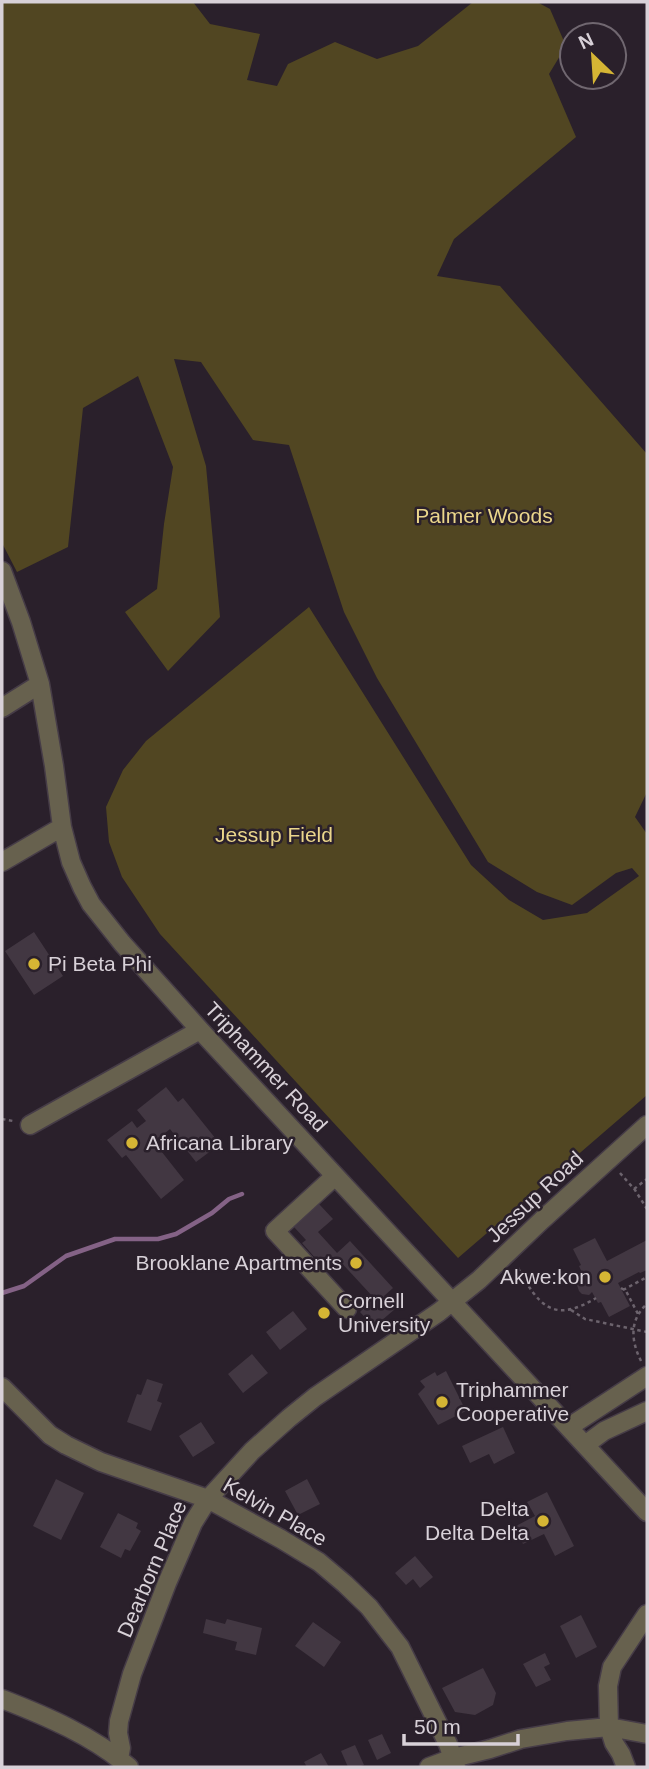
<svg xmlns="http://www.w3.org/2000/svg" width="649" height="1769" font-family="Helvetica,sans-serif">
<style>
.green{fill:#514622}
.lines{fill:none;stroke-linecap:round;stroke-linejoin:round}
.stream{stroke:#846286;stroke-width:4.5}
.building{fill:#423742}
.minor-casing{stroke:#463c47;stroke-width:21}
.path{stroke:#6c636d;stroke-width:2.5;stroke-dasharray:3.5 3.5;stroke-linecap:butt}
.minor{stroke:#67614e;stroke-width:18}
.poi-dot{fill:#d5b534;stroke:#2a202b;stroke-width:2.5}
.labels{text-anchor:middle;stroke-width:5;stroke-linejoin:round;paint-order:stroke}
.park-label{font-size:21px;fill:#ebd68b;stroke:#2a202b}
.poi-label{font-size:21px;fill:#d8d1d8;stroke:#2a202b;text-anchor:start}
.street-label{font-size:21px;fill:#d8d1d8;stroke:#2a202b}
</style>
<rect width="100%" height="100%" fill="#2a202b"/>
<!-- green -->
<path class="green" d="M2,2H193L210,24L260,34L247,80L277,86L288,64L335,42L377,59L418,46L473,2H537L550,9L566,46L549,74L576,137L454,239L437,276L500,286L647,454V792L635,817L647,834V1095L458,1258L160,934L122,877L109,842L106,807L123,770L146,741L309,607L471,865L509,900L543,920L587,913L639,876L632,868L616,873L572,905L537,892L488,862L377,678L344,612L289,445L253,440L201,362L174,359L206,466L220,617L168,671L125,612L157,589L164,524L173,467L138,376L83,408L68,547L17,572L2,543Z"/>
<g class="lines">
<!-- stream -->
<path class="stream" d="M2,1293L24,1286L66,1256L115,1239H158L176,1234L212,1213L229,1199L242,1194"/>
</g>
<!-- building -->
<path class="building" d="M34,932L63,976L34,995L5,951Z
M166,1087L178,1102L183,1098L220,1144L196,1162L170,1129L154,1142L184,1180L161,1199L126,1155L122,1158L107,1140L132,1121L137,1128L146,1121L137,1110Z
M319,1204L333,1219L318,1232L337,1253L350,1241L393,1288L384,1296L395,1309L374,1327L360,1312L374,1298L337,1258L325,1269L302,1243L306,1240L294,1227Z
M595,1238L607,1261L647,1240V1270L640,1273L639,1272L618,1283L630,1306L609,1317L601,1302L598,1303L592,1292L589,1295L582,1294L579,1291L577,1285L579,1279L584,1277L579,1266L581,1265L573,1249Z
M293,1311L307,1329L280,1350L266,1332Z
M252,1354L268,1373L243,1393L228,1374Z
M446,1371L466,1411L438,1425L418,1394L425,1387L420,1381L435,1372L437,1376Z
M147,1379L163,1384L157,1401L162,1403L151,1431L127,1422L137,1394L141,1395Z
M201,1422L215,1443L193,1457L179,1436Z
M503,1427L515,1453L494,1464L489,1454L470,1463L462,1446Z
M56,1479L84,1493L61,1540L33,1526Z
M307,1479L320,1504L298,1515L285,1491Z
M547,1492L574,1546L555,1556L544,1534L523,1544L514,1527L535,1516L527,1502Z
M118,1513L138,1523L136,1528L141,1531L130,1551L125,1549L121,1558L100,1547Z
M415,1556L433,1577L420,1588L413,1579L406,1585L395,1573Z
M581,1615L597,1647L576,1658L560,1626Z
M206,1619L225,1624L227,1619L262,1628L256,1655L235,1650L237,1642L203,1633Z
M313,1622L341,1642L324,1667L295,1646Z
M545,1653L550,1664L544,1667L551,1680L536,1687L523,1664Z
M483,1668L496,1693L493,1705L475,1715L455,1712L442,1688Z
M382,1734L391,1753L377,1760L368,1740Z
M355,1745L364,1765L358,1767H348L341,1751Z
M321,1753L329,1767H307L304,1762Z"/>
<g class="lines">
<defs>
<path id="minor" d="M2,571L21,622L40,684L54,766L62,827L71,862L82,887L91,904L122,943L200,1030L647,1512
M2,708L40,684
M2,862L62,827
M30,1125L200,1030
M335,1176L275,1231L347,1309
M2,1387L50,1435L66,1445L101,1462L208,1499L281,1539L319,1562L345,1584L369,1607L400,1647L448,1744L456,1767
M569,1427L647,1376
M585,1445L604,1431L647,1411
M2,1699C46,1716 93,1736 129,1767
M119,1759L121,1748L118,1733L119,1721L132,1674L167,1583L193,1523L208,1499L252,1451L289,1418L315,1397L439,1312L479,1280L542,1220L647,1125
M429,1767L453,1758L490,1749L521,1739L567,1731L609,1727L647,1734
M626,1767L621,1754L614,1743L609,1727L608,1686L612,1667L647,1614"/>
</defs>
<!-- minor casing -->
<use href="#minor" class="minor-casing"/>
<!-- path -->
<path class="path" d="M2,1119L13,1121
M620,1173L635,1190L647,1209
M634,1189L647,1179
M518,1268C539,1306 553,1324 596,1298
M621,1288L626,1291L638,1314
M623,1290L647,1277
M571,1310L585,1319L647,1332
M641,1361C631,1341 629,1320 647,1304"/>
<!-- minor -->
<use href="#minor" class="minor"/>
</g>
<!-- markers -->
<g class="poi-dot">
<circle cx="34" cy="964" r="7"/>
<circle cx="132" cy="1143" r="7"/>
<circle cx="356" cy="1263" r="7"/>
<circle cx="605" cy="1277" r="7"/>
<circle cx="324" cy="1313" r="7"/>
<circle cx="442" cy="1402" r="7"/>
<circle cx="543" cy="1521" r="7"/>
</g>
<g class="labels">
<!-- park labels -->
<g class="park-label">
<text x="484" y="523">Palmer Woods</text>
<text x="274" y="842">Jessup Field</text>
</g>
<!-- poi labels -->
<g class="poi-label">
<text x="48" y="971">Pi Beta Phi</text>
<text x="146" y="1150">Africana Library</text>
<text x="342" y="1270" text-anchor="end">Brooklane Apartments</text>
<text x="591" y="1284" text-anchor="end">Akwe:kon</text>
<text x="338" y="1308">Cornell<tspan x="338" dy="24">University</tspan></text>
<text x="456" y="1397">Triphammer<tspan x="456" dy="24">Cooperative</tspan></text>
<text x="529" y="1516" text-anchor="end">Delta<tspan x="529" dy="24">Delta Delta</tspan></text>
</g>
<!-- street labels -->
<g class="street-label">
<text transform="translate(266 1067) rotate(47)" y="7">Triphammer Road</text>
<text transform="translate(535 1197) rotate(-43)" y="7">Jessup Road</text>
<text transform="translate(275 1512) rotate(30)" y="7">Kelvin Place</text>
<text transform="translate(152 1569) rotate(-67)" y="7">Dearborn Place</text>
</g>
</g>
<!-- border -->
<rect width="649" height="1769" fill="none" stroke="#d8d1d8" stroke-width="7"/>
<!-- north arrow -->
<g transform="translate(593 56) rotate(335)"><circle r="33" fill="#2a202b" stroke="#706770" stroke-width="2"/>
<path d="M0-5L12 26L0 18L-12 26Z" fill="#d5b534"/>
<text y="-10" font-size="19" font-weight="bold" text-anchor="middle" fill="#d8d1d8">N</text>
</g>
<!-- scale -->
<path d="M404 1734v10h114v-10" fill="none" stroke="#d8d1d8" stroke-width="3.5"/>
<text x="414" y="1734" font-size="21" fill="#d8d1d8" stroke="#2a202b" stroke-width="5" paint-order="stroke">50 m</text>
</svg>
